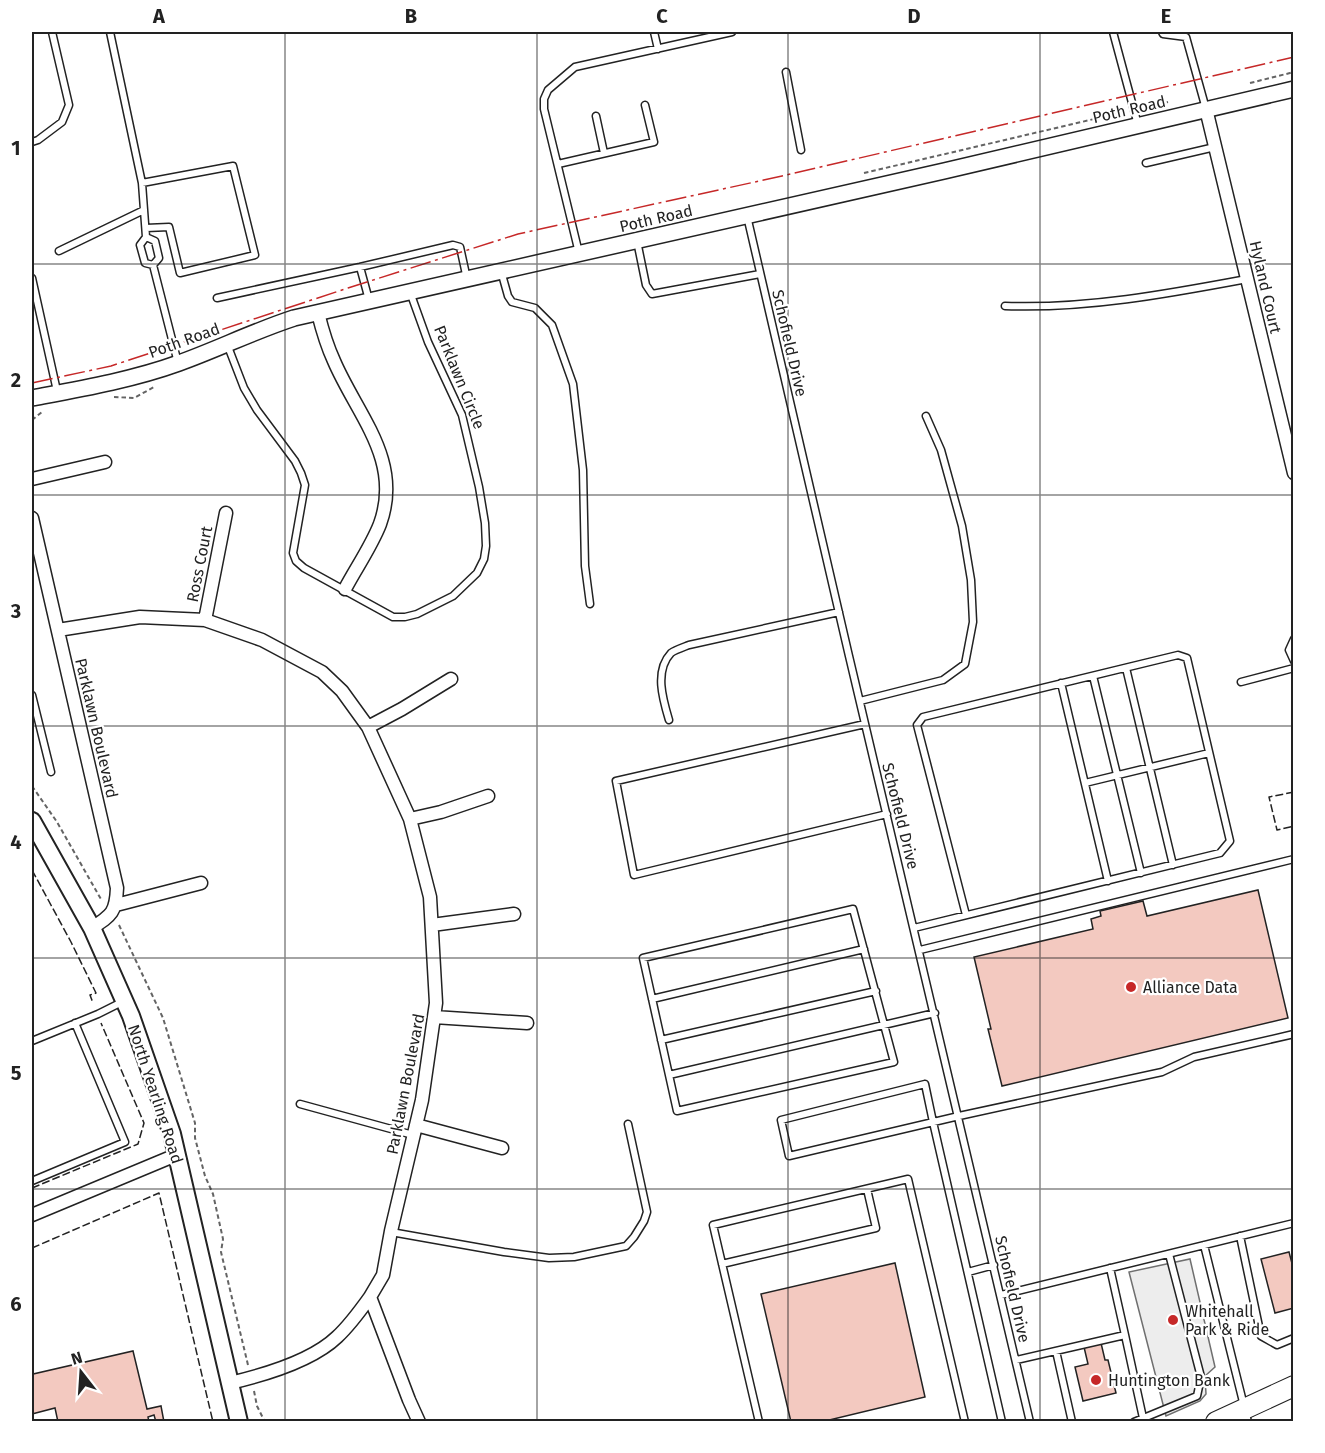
<svg xmlns="http://www.w3.org/2000/svg" width="1325" height="1453" font-family="'Fira Sans',sans-serif">
<style>
.parking{fill:#ededed;stroke:#6f6f6f;stroke-width:1.5}
.building{fill:#f3c9c0;stroke:#222;stroke-width:1.5}
.lines{fill:none;stroke-linecap:round;stroke-linejoin:round}
.service-casing{stroke:#222;stroke-width:9}
.minor-casing{stroke:#222;stroke-width:15}
.tertiary-casing{stroke:#222;stroke-width:18}
.secondary-casing{stroke:#222;stroke-width:20}
.primary-casing{stroke:#222;stroke-width:22}
.path{stroke:#646464;stroke-width:2;stroke-dasharray:4.5 3;stroke-linecap:butt}
.service{stroke:#fff;stroke-width:6}
.minor{stroke:#fff;stroke-width:12}
.tertiary{stroke:#fff;stroke-width:15}
.secondary{stroke:#fff;stroke-width:16}
.primary{stroke:#fff;stroke-width:20}
.fence{stroke:#222;stroke-width:1.5;stroke-dasharray:8 3;stroke-linecap:butt}
.power{stroke:#c62828;stroke-width:1.5;stroke-dasharray:21 4.5 3 4.5;stroke-linecap:butt}
.grid{fill:none;stroke:#222;stroke-width:1.5;stroke-opacity:0.55}
.poi-dot{fill:#c62828;stroke:#fff;stroke-width:2}
.labels{text-anchor:middle;stroke-width:4.5;stroke-linejoin:round;paint-order:stroke}
.street-label{font-size:16px;fill:#222;stroke:#fff}
.poi-label{font-size:16px;fill:#222;stroke:#fff;text-anchor:start}
.neatline{fill:none;stroke:#222;stroke-width:2}
.grid-label{font-size:20px;text-anchor:middle;font-weight:bold;fill:#222}
</style>
<rect width="100%" height="100%" fill="#fff"/>
<!-- parking -->
<path class="parking" d="M1190,1259L1215,1367L1205,1376L1206,1394L1200,1401L1166,1416L1129,1272Z"/>
<!-- building -->
<path class="building" d="M1258,890L1288,1018L1002,1086L988,1029H991L974,957L1093,929L1091,919L1101,916L1100,911L1143,901L1147,916Z
M1289,1252L1294,1271V1308L1275,1313L1261,1259Z
M895,1263L925,1397L821,1422H791L761,1294Z
M1101,1343L1105,1360H1108L1116,1393L1083,1401L1075,1367L1088,1364L1084,1347Z
M133,1351L147,1409L161,1406L164,1422H156L154,1415L148,1417L149,1422H58L55,1408L32,1414V1367L33,1374Z"/>
<g class="lines">
<defs>
<path id="service" d="M110,32L142,183L146,237L140,245L145,263L153,265
M654,32L658,49
M1113,32L1138,125
M1162,32L1163,34L1186,37L1206,109
M786,72L801,150
M596,116L604,153
M32,142L38,140L62,122L69,105L52,32
M1146,163L1215,147
M558,164L654,142L645,105
M142,183L233,166L255,255L180,273L169,227L146,228
M747,216L849,656L1030,1422
M146,237L155,241L159,258L153,265
M637,241L646,285L652,294L760,274
M59,251L144,210
M579,253L544,109V99L548,90L575,67L732,32
M153,265L178,363
M501,271L508,296L512,302L535,308L552,325L573,384L583,470L585,566L590,604
M32,278L57,391
M217,298L360,267
M369,300L360,267L453,245L460,247L467,279
M1005,306C1086,309 1167,294 1247,279
M227,344L244,388L257,410L295,461L301,473L305,485L293,553L296,561L304,568L393,617H405L417,614L453,596L477,573L484,559L486,546L485,523L479,487L462,415L428,342L410,292
M1294,639L1289,650L1294,661
M1126,668L1173,865
M1093,676L1141,873
M1241,682L1294,668
M1061,683L1108,881
M32,695L51,772
M860,701L943,680L965,664L973,622L971,580L962,526L941,450L926,416
M669,720C663,700 654,671 671,653C675,650 684,647 689,645L839,612
M865,724L616,781L634,875L887,814
M1085,783L1209,753
M853,909L894,1062L677,1111L643,958Z
M914,928L1220,853L1230,841L1187,658L1178,655L923,717L917,725L966,915
M920,950L1294,859
M652,999L864,949
M661,1040L876,991
M32,1041L98,1014L122,1002
M669,1075L935,1013
M300,1104L413,1135
M32,1181L125,1142L75,1023
M391,1232L504,1252L549,1258L574,1257L626,1246L634,1237L644,1221L647,1212L628,1124
M1240,1236L1261,1336L1277,1345L1294,1338
M1204,1245L1248,1422
M722,1264L876,1228L867,1189
M968,1272L994,1265
M1001,1295L1294,1223
M1125,1335L1143,1418
M1056,1351L1072,1422
M1016,1360L1125,1335L1110,1268
M759,1422L713,1225L908,1179L965,1422
M1002,1422L933,1122L925,1084L781,1120L789,1156L959,1116L1162,1072L1194,1057L1294,1034
M1134,1422L1197,1396L1201,1377L1169,1254"/>
<path id="minor" d="M1206,109L1294,473
M318,313C322,329 327,346 334,361C357,415 403,460 380,524C371,547 356,568 345,589
M32,479L105,462
M32,518L117,888C116,912 112,915 92,928
M205,620L226,513
M58,630L140,617L205,620L262,640L322,672L342,691L368,727L410,819L430,897L436,1003L422,1100L391,1231L383,1275L370,1297L409,1400L419,1422
M368,727L402,709L451,679
M410,819L441,812L488,796
M116,905L201,883
M432,925L514,914
M434,1017L527,1023
M416,1125L502,1148
M32,1215L176,1155
M230,1383C264,1375 312,1361 337,1337C350,1325 360,1311 370,1297"/>
<path id="tertiary" d="M32,398C80,389 132,380 179,363C218,349 254,331 294,318L944,171L1294,89"/>
<path id="secondary" d="M32,821L92,928L131,1016L172,1134L239,1422"/>
<path id="primary" d="M1216,1422L1294,1386"/>
</defs>
<!-- service casing -->
<use href="#service" class="service-casing"/>
<!-- minor casing -->
<use href="#minor" class="minor-casing"/>
<!-- tertiary casing -->
<use href="#tertiary" class="tertiary-casing"/>
<!-- secondary casing -->
<use href="#secondary" class="secondary-casing"/>
<!-- primary casing -->
<use href="#primary" class="primary-casing"/>
<!-- path -->
<path class="path" d="M1250,83L1294,72
M1145,108L1168,102
M864,173L1124,112
M114,397L134,398L154,387
M32,420L42,412
M32,786L57,822L102,901
M119,925L163,1018L195,1123V1138L205,1176L213,1194L223,1239L221,1252L248,1365
M254,1391L257,1406L265,1422"/>
<!-- service -->
<use href="#service" class="service"/>
<!-- minor -->
<use href="#minor" class="minor"/>
<!-- tertiary -->
<use href="#tertiary" class="tertiary"/>
<!-- secondary -->
<use href="#secondary" class="secondary"/>
<!-- primary -->
<use href="#primary" class="primary"/>
<!-- fence -->
<path class="fence" d="M1294,792L1269,797L1277,830L1294,826
M32,870L71,942L96,993L90,995L93,1003
M32,1188L138,1144L144,1123L101,1023
M32,1248L159,1193L213,1422"/>
<!-- power -->
<path class="power" d="M32,383L111,366L348,288L518,234L782,176L1294,57"/>
</g>
<!-- grid -->
<path class="grid" d="M285,32V1422M537,32V1422M788,32V1422M1040,32V1422M32,264H1294M32,495H1294M32,726H1294M32,958H1294M32,1189H1294"/>
<!-- markers -->
<g class="poi-dot">
<circle cx="1131" cy="987" r="6"/>
<circle cx="1173" cy="1320" r="6"/>
<circle cx="1096" cy="1380" r="6"/>
</g>
<g class="labels">
<!-- street labels -->
<g class="street-label">
<text transform="translate(1129 109) rotate(-13)" y="6">Poth Road</text>
<text transform="translate(656 218) rotate(-13)" y="6">Poth Road</text>
<text transform="translate(1266 287) rotate(77)" y="6">Hyland Court</text>
<text transform="translate(184 340) rotate(-20)" y="6">Poth Road</text>
<text transform="translate(790 343) rotate(77)" y="6">Schofield Drive</text>
<text transform="translate(460 377) rotate(68)" y="6">Parklawn Circle</text>
<text transform="translate(199 564) rotate(-79)" y="6">Ross Court</text>
<text transform="translate(97 728) rotate(77)" y="6">Parklawn Boulevard</text>
<text transform="translate(901 816) rotate(76)" y="6">Schofield Drive</text>
<text transform="translate(405 1084) rotate(-79)" y="6">Parklawn Boulevard</text>
<text transform="translate(156 1094) rotate(72)" y="6">North Yearling Road</text>
<text transform="translate(1013 1289) rotate(77)" y="6">Schofield Drive</text>
</g>
<!-- poi labels -->
<g class="poi-label">
<text x="1143" y="993">Alliance Data</text>
<text x="1185" y="1317">Whitehall<tspan x="1185" dy="18">Park &amp; Ride</tspan></text>
<text x="1108" y="1386">Huntington Bank</text>
</g>
</g>
<!-- border -->
<rect width="1325" height="1453" fill="none" stroke="#ffffff" stroke-width="66"/>
<!-- north arrow -->
<g transform="translate(81 1372) rotate(343)" stroke="#ffffff" stroke-width="4.5" paint-order="stroke">
<path d="M0-4.5L10 22L0 15L-10 22Z" fill="#222222"/>
<text y="-9" font-size="16" font-weight="bold" text-anchor="middle" fill="#222222">N</text>
</g>
<rect x="33" y="33" width="1259" height="1387" class="neatline"/>
<g class="grid-label">
<text x="159" y="23">A</text>
<text x="411" y="23">B</text>
<text x="662" y="23">C</text>
<text x="914" y="23">D</text>
<text x="1166" y="23">E</text>
<text x="16" y="155">1</text>
<text x="16" y="387">2</text>
<text x="16" y="618">3</text>
<text x="16" y="849">4</text>
<text x="16" y="1080">5</text>
<text x="16" y="1311">6</text>
</g>
</svg>
